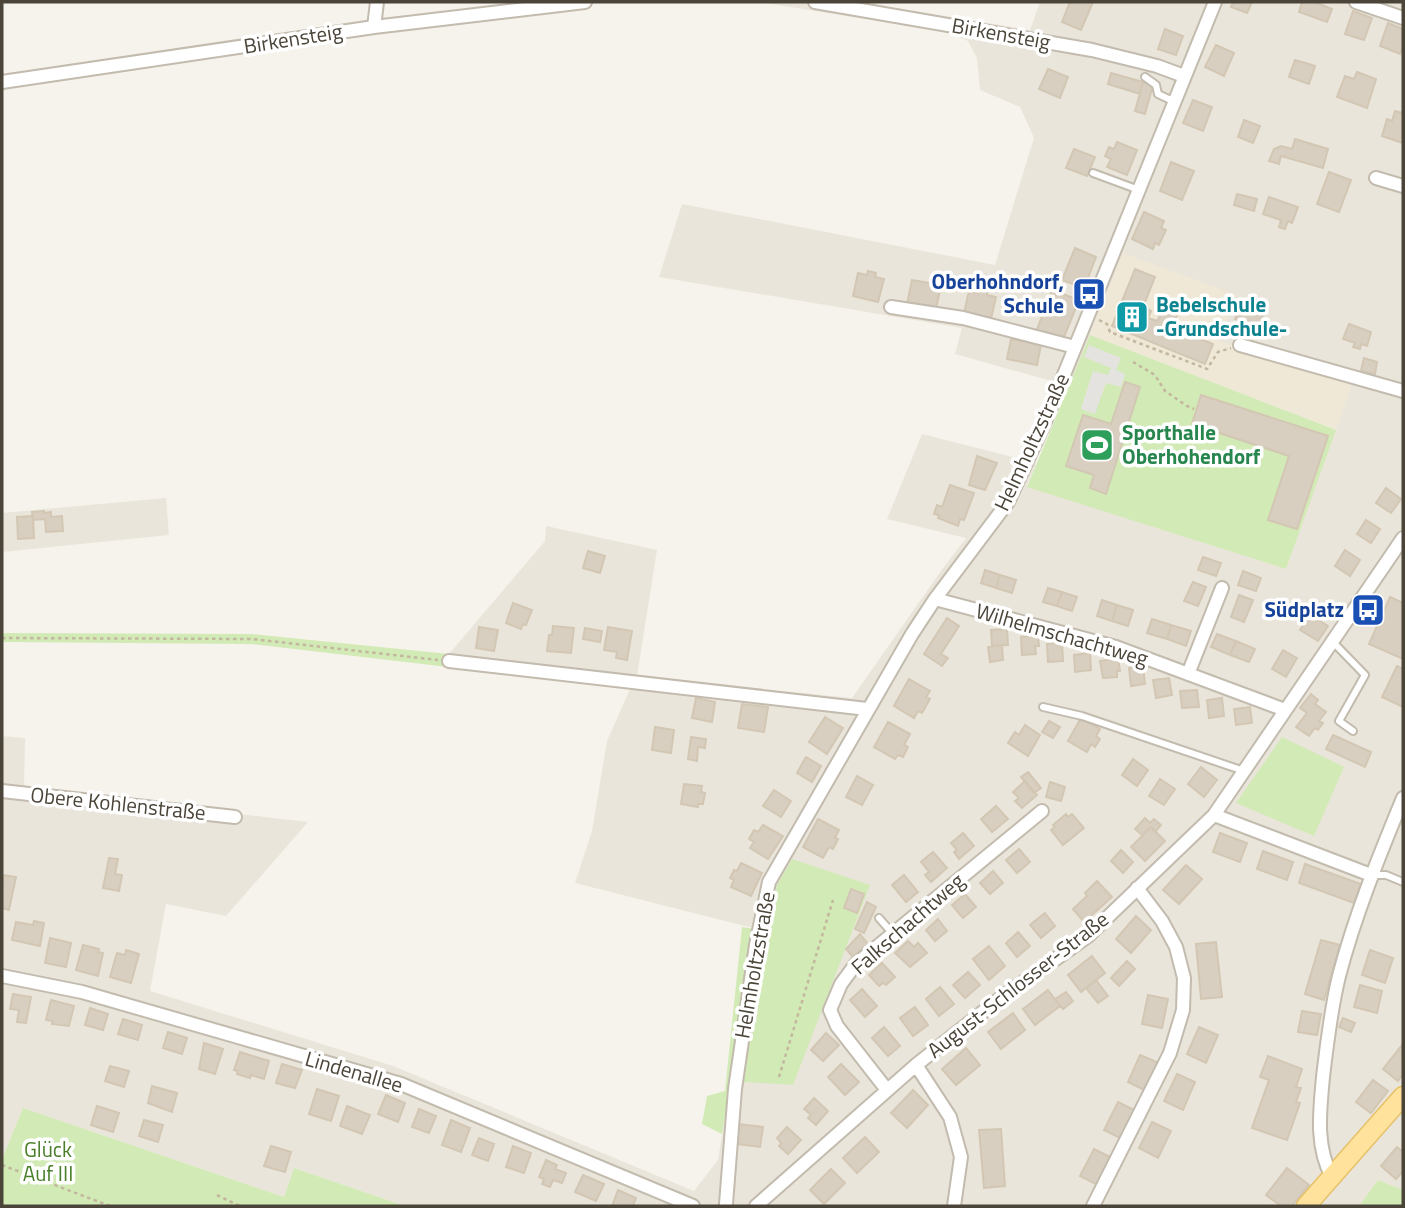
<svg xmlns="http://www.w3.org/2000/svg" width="1405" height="1208" font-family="'Titillium Web',sans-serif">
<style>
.residential{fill:#eae5da}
.education{fill:#efe8d6}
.green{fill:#d2eab5}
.parking{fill:#e5e3e0}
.building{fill:#d8cfc1;stroke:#d3c7b4;stroke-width:2}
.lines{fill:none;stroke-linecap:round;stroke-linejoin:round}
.lane-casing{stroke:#c2bbae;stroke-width:10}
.street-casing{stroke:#c2bbae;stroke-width:16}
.primary-casing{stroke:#e6c16a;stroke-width:21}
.path{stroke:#c4b79f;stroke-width:2.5;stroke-dasharray:3.5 3.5;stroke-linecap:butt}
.lane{stroke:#fff;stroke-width:6}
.street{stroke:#fff;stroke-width:12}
.primary{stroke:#ffe39c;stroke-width:18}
.labels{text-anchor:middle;stroke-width:7;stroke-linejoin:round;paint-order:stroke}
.street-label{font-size:21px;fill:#4b4439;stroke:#fff}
.transit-label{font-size:21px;font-weight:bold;fill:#164399;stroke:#fff;text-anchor:end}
.culture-label{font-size:21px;font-weight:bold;fill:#0d838f;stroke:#fff;text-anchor:start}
.leisure-label{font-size:21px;font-weight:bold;fill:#27864d;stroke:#fff;text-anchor:start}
.park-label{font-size:21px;fill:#4a7f2a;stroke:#fff}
</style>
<rect width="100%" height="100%" fill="#f6f3ec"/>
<!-- residential -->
<path class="residential" d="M759,2H860L1030,30L1040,2H1403V1190L1378,1180L1359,1206H405L294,1168L284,1197L23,1108L2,1159V736L25,738L24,789L308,822L226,916L166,904L150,991L393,1066L694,1191L718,1160L729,1091L746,1082L777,885L769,932L575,883L592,831L607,741L630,689L448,667L449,654L545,541L546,526L657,550L637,676L852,698L943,568L966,538L887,519L922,434L1037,463L1027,486L1286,569L1351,383L1251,353L1219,341L1124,253L1069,386L955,354L962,328L659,277L682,204L995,265L1034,138L1020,107L980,90L977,58L968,41L948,32Z
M166,498L169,535L2,552V513Z"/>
<!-- education -->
<path class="education" d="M1123,253L1236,295L1220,341L1251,353L1352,383L1336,430L1090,335Z"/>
<!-- green -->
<path class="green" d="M1090,335L1336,430L1286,569L1027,487Z
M2,633L251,634L449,654L448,667L251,644L2,642Z
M1282,737L1344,767L1314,836L1236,803Z
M792,859L870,885L793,1085L746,1082L729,1092L722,1134L702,1124L707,1096L725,1091L742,927L769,931L777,885Z
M23,1108L284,1197L294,1168L405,1206H2V1159Z
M1378,1180L1403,1190V1206H1359Z"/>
<!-- parking -->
<path class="parking" d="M1089,345L1121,358L1116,370L1125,374L1121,387L1106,383L1095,414L1081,409L1093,371L1108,375L1111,368L1084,357Z"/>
<!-- building -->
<path class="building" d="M1070,2H1093L1081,30L1062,22Z
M1233,2H1252L1247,13L1231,7Z
M1302,2H1315L1332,9L1327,22L1299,12Z
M1353,11L1372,18L1364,40L1345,34Z
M1388,23L1403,29V45L1400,54L1380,46Z
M1165,29L1183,36L1176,55L1158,49Z
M1216,45L1234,53L1224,76L1205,67Z
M1295,60L1315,66L1309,84L1289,77Z
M1048,69L1068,77L1060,98L1039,89Z
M1357,72L1376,79L1367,108L1337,97L1345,76L1354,79Z
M1111,73L1143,82L1140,94L1108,84Z
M1143,82L1153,85L1145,114L1135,111Z
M1193,100L1212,107L1203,131L1183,123Z
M1395,111L1403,113V143L1382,136L1387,119L1392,121Z
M1244,120L1260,126L1253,143L1238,137Z
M1295,139L1328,149L1323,168L1281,156L1279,164L1269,161L1274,149L1281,146L1292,149Z
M1117,142L1137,150L1127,175L1107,167L1111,159L1105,156L1109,147L1114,149Z
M1074,149L1095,157L1087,176L1066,168Z
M1171,162L1194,171L1182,200L1160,191Z
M1329,172L1351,180L1339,212L1317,204Z
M1237,194L1257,199L1254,211L1234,205Z
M1269,197L1298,207L1292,223L1288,221L1285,229L1279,227L1281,220L1263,214Z
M1144,212L1164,221L1161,228L1166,230L1159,245L1155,243L1153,249L1132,239Z
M1075,248L1096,257L1084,288L1062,280Z
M1135,269L1155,277L1143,307L1151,311L1148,318L1157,321L1160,316L1157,315L1161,305L1178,312L1174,323L1170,321L1168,326L1213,344L1205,364L1112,326Z
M868,271L876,273L875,277L884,279L878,302L853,296L858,273L867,275Z
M912,280L941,285L936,309L907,304Z
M979,290L987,292V295L996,297L991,319L964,313L969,291L978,293Z
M1052,290L1079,300L1062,342L1036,332Z
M1242,300L1265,309L1258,328L1235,319Z
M1349,324L1371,332L1367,346L1361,344L1360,349L1353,347L1355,343L1343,339Z
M1011,339L1041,345L1037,365L1007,359Z
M1364,358L1377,362L1375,374L1361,371Z
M1125,382L1140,387L1106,494L1090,488L1094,475L1066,466L1083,415L1111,424Z
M1201,395L1328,436L1297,529L1268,520L1289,456L1192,424Z
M977,456L997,463L985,490L969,485Z
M950,485L974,493L964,520L960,519L958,526L938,518L939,515L934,514L937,505L942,507Z
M1386,488L1401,499L1391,513L1376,503Z
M44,511V513L51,512V517L62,516L63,531L46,532L45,519L33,520L32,512Z
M33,516L34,538L18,539L17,517Z
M1366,520L1380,529L1371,543L1357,534Z
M1345,550L1360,560L1350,576L1335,566Z
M588,551L605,556L600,573L583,568Z
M1203,557L1221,563L1216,576L1198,570Z
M985,570L1000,575L996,588L981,583Z
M1243,571L1261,578L1256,591L1238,585Z
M1000,575L1016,580L1012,593L996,588Z
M1193,582L1206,587L1198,606L1184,601Z
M1048,588L1062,592L1057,606L1043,602Z
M1062,592L1077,597L1072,611L1057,606Z
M1239,595L1253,600L1244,622L1231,617Z
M1390,597L1403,603V659L1369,644Z
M1102,600L1117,605L1112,621L1097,616Z
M513,603L532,610L526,625L523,624L521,629L506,623Z
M1117,605L1133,610L1128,626L1112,621Z
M1310,615L1328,626L1318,641L1300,630Z
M947,618L959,626L941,654L948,658L942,666L924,654Z
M1152,619L1171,625L1167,639L1147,633Z
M1171,625L1191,631L1186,646L1167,639Z
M553,626L574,628L571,653L547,651L549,635H552Z
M479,627L498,630L494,651L476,648Z
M608,627L632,631L627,660L616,658L617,652L604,650Z
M585,628L602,631L600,642L583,639Z
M1007,629L1008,645L992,646L991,630Z
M1217,634L1236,641L1230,655L1211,647Z
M1038,635L1039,646H1035L1036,654L1022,655L1021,637Z
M1236,641L1255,649L1249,662L1230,655Z
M1062,642L1063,661L1048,662L1047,644Z
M1002,645L1003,660L990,662L988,647Z
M1283,650L1297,658L1286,677L1272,669Z
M1090,653L1091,670L1075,672L1074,655Z
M1118,658L1120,671H1117V677L1103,678L1100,661Z
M1143,666L1145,684L1131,686L1129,668Z
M1397,666L1403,669V707L1382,697Z
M1169,678L1172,695L1156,698L1153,680Z
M909,679L930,691L926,697L930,699L922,713L918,711L914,718L894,706Z
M1197,690L1199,707L1182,708L1180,691Z
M1311,694L1318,700L1315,704L1326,712L1319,721L1323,723L1318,730L1315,728L1309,736L1296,727L1307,713L1300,708Z
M696,698L715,702L712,722L692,718Z
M1222,698L1224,716L1209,718L1207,700Z
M742,704L768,707L764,732L738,728Z
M1250,707L1252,723L1236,725L1234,709Z
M825,717L843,728L827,754L809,742Z
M1081,718L1100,729L1096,736L1100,739L1095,747L1091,744L1087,752L1068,741Z
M1049,721L1060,727L1053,738L1042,732Z
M888,722L910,734L904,745L908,747L903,757L898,755L895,759L874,747Z
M1025,725L1040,735L1028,756L1008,743L1015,732L1019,735Z
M655,727L674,730L671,753L652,750Z
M1333,735L1371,752L1365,767L1326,749Z
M691,737L706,739L705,748L698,747L697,761L688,759Z
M806,757L821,766L812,782L797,773Z
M1133,759L1148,770L1137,786L1122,775Z
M1201,767L1217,780L1204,797L1188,784Z
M1028,772L1041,788L1034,793L1021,777Z
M857,776L873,785L862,805L846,797Z
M1160,779L1175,789L1164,805L1149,796Z
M1025,781L1037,795L1022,808L1015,801L1019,798L1013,792Z
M1050,782L1065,787L1061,801L1046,797Z
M684,784L702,786L701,792L705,793L703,804H698V807L681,804Z
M774,790L791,801L781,817L763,806Z
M996,806L1008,819L992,832L981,819Z
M1066,814L1068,817L1072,814L1084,828L1063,845L1051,830L1055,827L1053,825Z
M1145,818L1150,823L1154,819L1161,825L1155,832L1151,827L1142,835L1135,829Z
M818,819L839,830L835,838L838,839L833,849L829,847L823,858L803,847Z
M763,825L783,836L768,859L750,848L754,842L749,839L754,830L758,832Z
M1151,827L1165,841L1145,861L1131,847Z
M963,833L974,846L959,859L954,852L957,850L951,843Z
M1220,833L1247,843L1240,862L1213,852Z
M1019,849L1030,862L1017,873L1006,860Z
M1121,850L1133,862L1123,873L1111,861Z
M1263,851L1293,862L1287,880L1257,869Z
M933,852L947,868L931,882L925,875L929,872L921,862Z
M109,858L118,859L115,874L122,875L119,891L103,888Z
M741,863L762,873L751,896L731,887L734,880L730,878L734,870L737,871Z
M1305,864L1361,884L1354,903L1299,883Z
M1186,865L1202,879L1179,904L1163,890Z
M993,871L1003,883L990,894L980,883Z
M3,875L16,877L9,910L2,908Z
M904,875L918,892L906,902L892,885Z
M1097,881L1112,897L1084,922L1073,909L1087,896L1085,893Z
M851,889L864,894L857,913L844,908Z
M965,894L976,907L963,918L952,905Z
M867,902L876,907L864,933L855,929Z
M1045,913L1055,926L1041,938L1030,925Z
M1136,916L1151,930L1131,953L1116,939Z
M938,919L947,931L935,941L926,930Z
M34,921L44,923L40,946L12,940L16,922L33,925Z
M1018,932L1030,946L1017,957L1006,943Z
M860,934L868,944L853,957L846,949Z
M50,938L71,943L66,967L45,963Z
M1321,940L1340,945L1324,1000L1305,994Z
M908,941L914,947L918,943L927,953L910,967L895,953Z
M1216,942L1222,997L1201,999L1196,944Z
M83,945L99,949L98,952L103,953L98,976L76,970Z
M989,946L1005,966L989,980L973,959Z
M126,950L139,954L131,983L110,977L117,953L125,955Z
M1370,950L1393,958L1385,983L1362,975Z
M1092,956L1105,973L1081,992L1068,975Z
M1127,961L1135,969L1119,986L1111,978Z
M882,963L895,977L886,985L883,983L879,986L869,975Z
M968,972L980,985L965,998L953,985Z
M1096,980L1108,996L1098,1003L1086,988Z
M1360,985L1382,991L1377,1013L1354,1007Z
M940,987L954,1004L939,1016L926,999Z
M862,989L877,1006L865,1017L850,1000Z
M1048,990L1060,1006L1035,1025L1023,1009Z
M1066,992L1073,1001L1063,1009L1055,999Z
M13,994L31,997L26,1023L17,1022L19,1010L10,1009Z
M1148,995L1168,999L1162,1028L1142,1024Z
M51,1000L74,1006L69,1026L52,1024L53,1021L46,1020Z
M915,1007L928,1025L913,1036L900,1018Z
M90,1008L108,1014L103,1030L85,1025Z
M1302,1011L1321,1014L1317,1035L1298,1032Z
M1013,1013L1025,1030L1001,1049L988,1032Z
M1343,1018L1355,1023L1351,1032L1339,1027Z
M123,1019L142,1025L138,1040L118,1034Z
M884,1027L900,1046L888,1056L872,1038Z
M1199,1027L1218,1035L1206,1063L1187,1054Z
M168,1032L187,1038L182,1054L163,1048Z
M826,1033L839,1045L823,1061L811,1050Z
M204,1043L223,1049L215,1074L199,1069Z
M1402,1045L1403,1074L1398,1081L1383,1069Z
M966,1048L980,1065L956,1085L942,1069Z
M240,1052L269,1061L264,1079L251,1075L250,1078L237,1074L238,1071L234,1070Z
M1140,1055L1159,1063L1146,1091L1128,1082Z
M1268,1056L1302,1069L1296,1087L1301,1088L1296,1102L1300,1103L1287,1140L1252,1128L1269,1080L1260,1077Z
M282,1064L302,1070L295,1088L276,1083Z
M841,1064L859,1082L845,1095L828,1077Z
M110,1066L129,1071L124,1087L105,1081Z
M1177,1074L1195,1082L1183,1110L1164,1101Z
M1373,1080L1388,1091L1371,1113L1356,1102Z
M152,1086L177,1093L172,1112L148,1103Z
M317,1089L339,1096L331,1121L309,1114Z
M913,1090L928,1105L907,1128L891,1113Z
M386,1095L405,1103L398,1122L378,1114Z
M814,1098L828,1111L816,1125L808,1118L811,1115L804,1109Z
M1118,1102L1136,1111L1122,1139L1104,1130Z
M97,1106L119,1113L113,1132L91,1125Z
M347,1106L370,1115L362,1134L340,1126Z
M419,1109L436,1116L429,1133L412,1127Z
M144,1120L163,1125L158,1142L139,1136Z
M451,1120L470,1128L461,1152L442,1145Z
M1152,1122L1171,1131L1158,1158L1139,1148Z
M738,1124L763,1127L760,1147L736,1144Z
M787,1127L801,1140L788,1154L779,1146L781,1143L777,1138Z
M1001,1129L1005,1186L984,1188L979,1130Z
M865,1137L879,1152L857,1173L843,1158Z
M479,1138L494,1144L488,1161L472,1155Z
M271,1146L291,1152L285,1172L264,1166Z
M513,1146L531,1153L524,1173L506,1167Z
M1397,1147L1403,1152V1171L1396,1179L1381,1166Z
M1094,1149L1112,1158L1098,1185L1080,1176Z
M546,1160L557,1165L555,1169L566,1173L562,1183L553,1180L550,1187L542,1184L544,1179L539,1177Z
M1287,1168L1309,1185L1292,1206H1281L1266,1195Z
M831,1169L845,1183L824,1204L810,1190Z
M583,1175L604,1184L596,1201L575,1192Z
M618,1190L636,1198L633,1206H612Z"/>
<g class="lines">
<defs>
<path id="lane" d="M1145,77L1156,85L1158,94L1175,102
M1093,173L1139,190
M1332,641L1365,675L1339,721L1353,731
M1043,707L1082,716L1244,771
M1373,875H1386L1403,882
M879,918L893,934"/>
<path id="street" d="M815,2L1092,50L1157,66L1184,76
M1356,2L1403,18
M374,27L377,2
M2,82L374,27L585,2
M1376,178L1403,186
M891,307L963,318L1075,347
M1240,345L1403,391
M935,599L1116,647L1285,710
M449,661L867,709
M1188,674L1222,588
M2,791L235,817
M1214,815L1371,875
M2,976L82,992L401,1084L693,1206
M916,1065L950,1117L961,1157L954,1206
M887,1090L837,1026L830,1010L841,984L855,965L1042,811
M1332,1177C1315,1146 1320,1110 1323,1077C1327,1043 1331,1008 1339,976C1355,915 1379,856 1403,798
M726,1204L735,1089L756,945L769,882L912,634L935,599L1008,502L1044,424L1215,2
M756,1206L916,1065L998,1000L1088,936L1214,815L1403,538
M1093,1206L1170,1053L1183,1010L1184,978L1176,947L1162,921L1137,888"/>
<path id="primary" d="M1306,1206L1403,1096"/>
</defs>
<!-- lane casing -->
<use href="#lane" class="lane-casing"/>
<!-- street casing -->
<use href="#street" class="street-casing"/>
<!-- primary casing -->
<use href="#primary" class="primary-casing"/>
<!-- path -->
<path class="path" d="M1099,320L1107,324L1110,332L1207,369L1218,352L1231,348
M1133,362L1155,375L1165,391L1187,406L1194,409
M2,638L252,639L438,660
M779,1077L833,900
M2,1165L110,1206
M217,1195L240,1206"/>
<!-- lane -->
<use href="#lane" class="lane"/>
<!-- street -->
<use href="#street" class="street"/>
<!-- primary -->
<use href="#primary" class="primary"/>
</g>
<!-- icons -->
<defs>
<symbol id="bus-square" viewBox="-11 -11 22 22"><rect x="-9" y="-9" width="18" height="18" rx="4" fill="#1a4fb4" stroke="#fff"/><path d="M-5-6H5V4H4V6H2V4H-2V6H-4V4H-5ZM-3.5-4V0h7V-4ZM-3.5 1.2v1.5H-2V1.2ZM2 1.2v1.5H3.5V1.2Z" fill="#fff"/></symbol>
<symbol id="building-square" viewBox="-11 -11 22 22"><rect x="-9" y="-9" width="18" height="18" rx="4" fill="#0f9aa8" stroke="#fff"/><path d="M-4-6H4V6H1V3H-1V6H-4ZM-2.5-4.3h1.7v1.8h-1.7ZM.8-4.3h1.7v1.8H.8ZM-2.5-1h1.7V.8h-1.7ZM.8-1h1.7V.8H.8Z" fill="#fff"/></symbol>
<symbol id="stadium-square" viewBox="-11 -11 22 22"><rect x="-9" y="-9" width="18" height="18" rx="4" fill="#2e9e5b" stroke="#fff"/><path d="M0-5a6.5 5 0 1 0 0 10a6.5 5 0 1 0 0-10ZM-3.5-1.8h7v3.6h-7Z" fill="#fff"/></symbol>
</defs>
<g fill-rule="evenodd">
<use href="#bus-square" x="1070" y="275" width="38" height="38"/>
<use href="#building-square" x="1113" y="298" width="38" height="38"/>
<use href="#stadium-square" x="1078" y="426" width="38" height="38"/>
<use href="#bus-square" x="1349" y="591" width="38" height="38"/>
</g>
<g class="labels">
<!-- street labels -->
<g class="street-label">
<text transform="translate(1001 34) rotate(10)" y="7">Birkensteig</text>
<text transform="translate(293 39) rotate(-9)" y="7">Birkensteig</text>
<text transform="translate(1032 442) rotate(-65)" y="7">Helmholtzstraße</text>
<text transform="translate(1062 635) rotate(16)" y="7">Wilhelmschachtweg</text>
<text transform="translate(118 804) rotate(6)" y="7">Obere Kohlenstraße</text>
<text transform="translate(908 924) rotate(-41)" y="7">Falkschachtweg</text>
<text transform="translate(755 965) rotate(-80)" y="7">Helmholtzstraße</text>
<text transform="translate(1018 985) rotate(-38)" y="7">August-Schlosser-Straße</text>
<text transform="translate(354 1072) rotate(16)" y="7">Lindenallee</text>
</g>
<!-- transit labels -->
<g class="transit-label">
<text x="1064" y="289">Oberhohndorf,<tspan x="1064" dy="24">Schule</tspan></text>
<text x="1344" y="617">Südplatz</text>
</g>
<!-- culture labels -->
<g class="culture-label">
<text x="1156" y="312">Bebelschule<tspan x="1156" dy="24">-Grundschule-</tspan></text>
</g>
<!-- leisure labels -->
<g class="leisure-label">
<text x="1122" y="440">Sporthalle<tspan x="1122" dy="24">Oberhohendorf</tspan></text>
</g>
<!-- park labels -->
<g class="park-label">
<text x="48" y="1157">Glück<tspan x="48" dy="24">Auf III</tspan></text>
</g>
</g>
<!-- border -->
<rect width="1405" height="1208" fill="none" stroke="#4b4439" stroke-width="7"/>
</svg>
